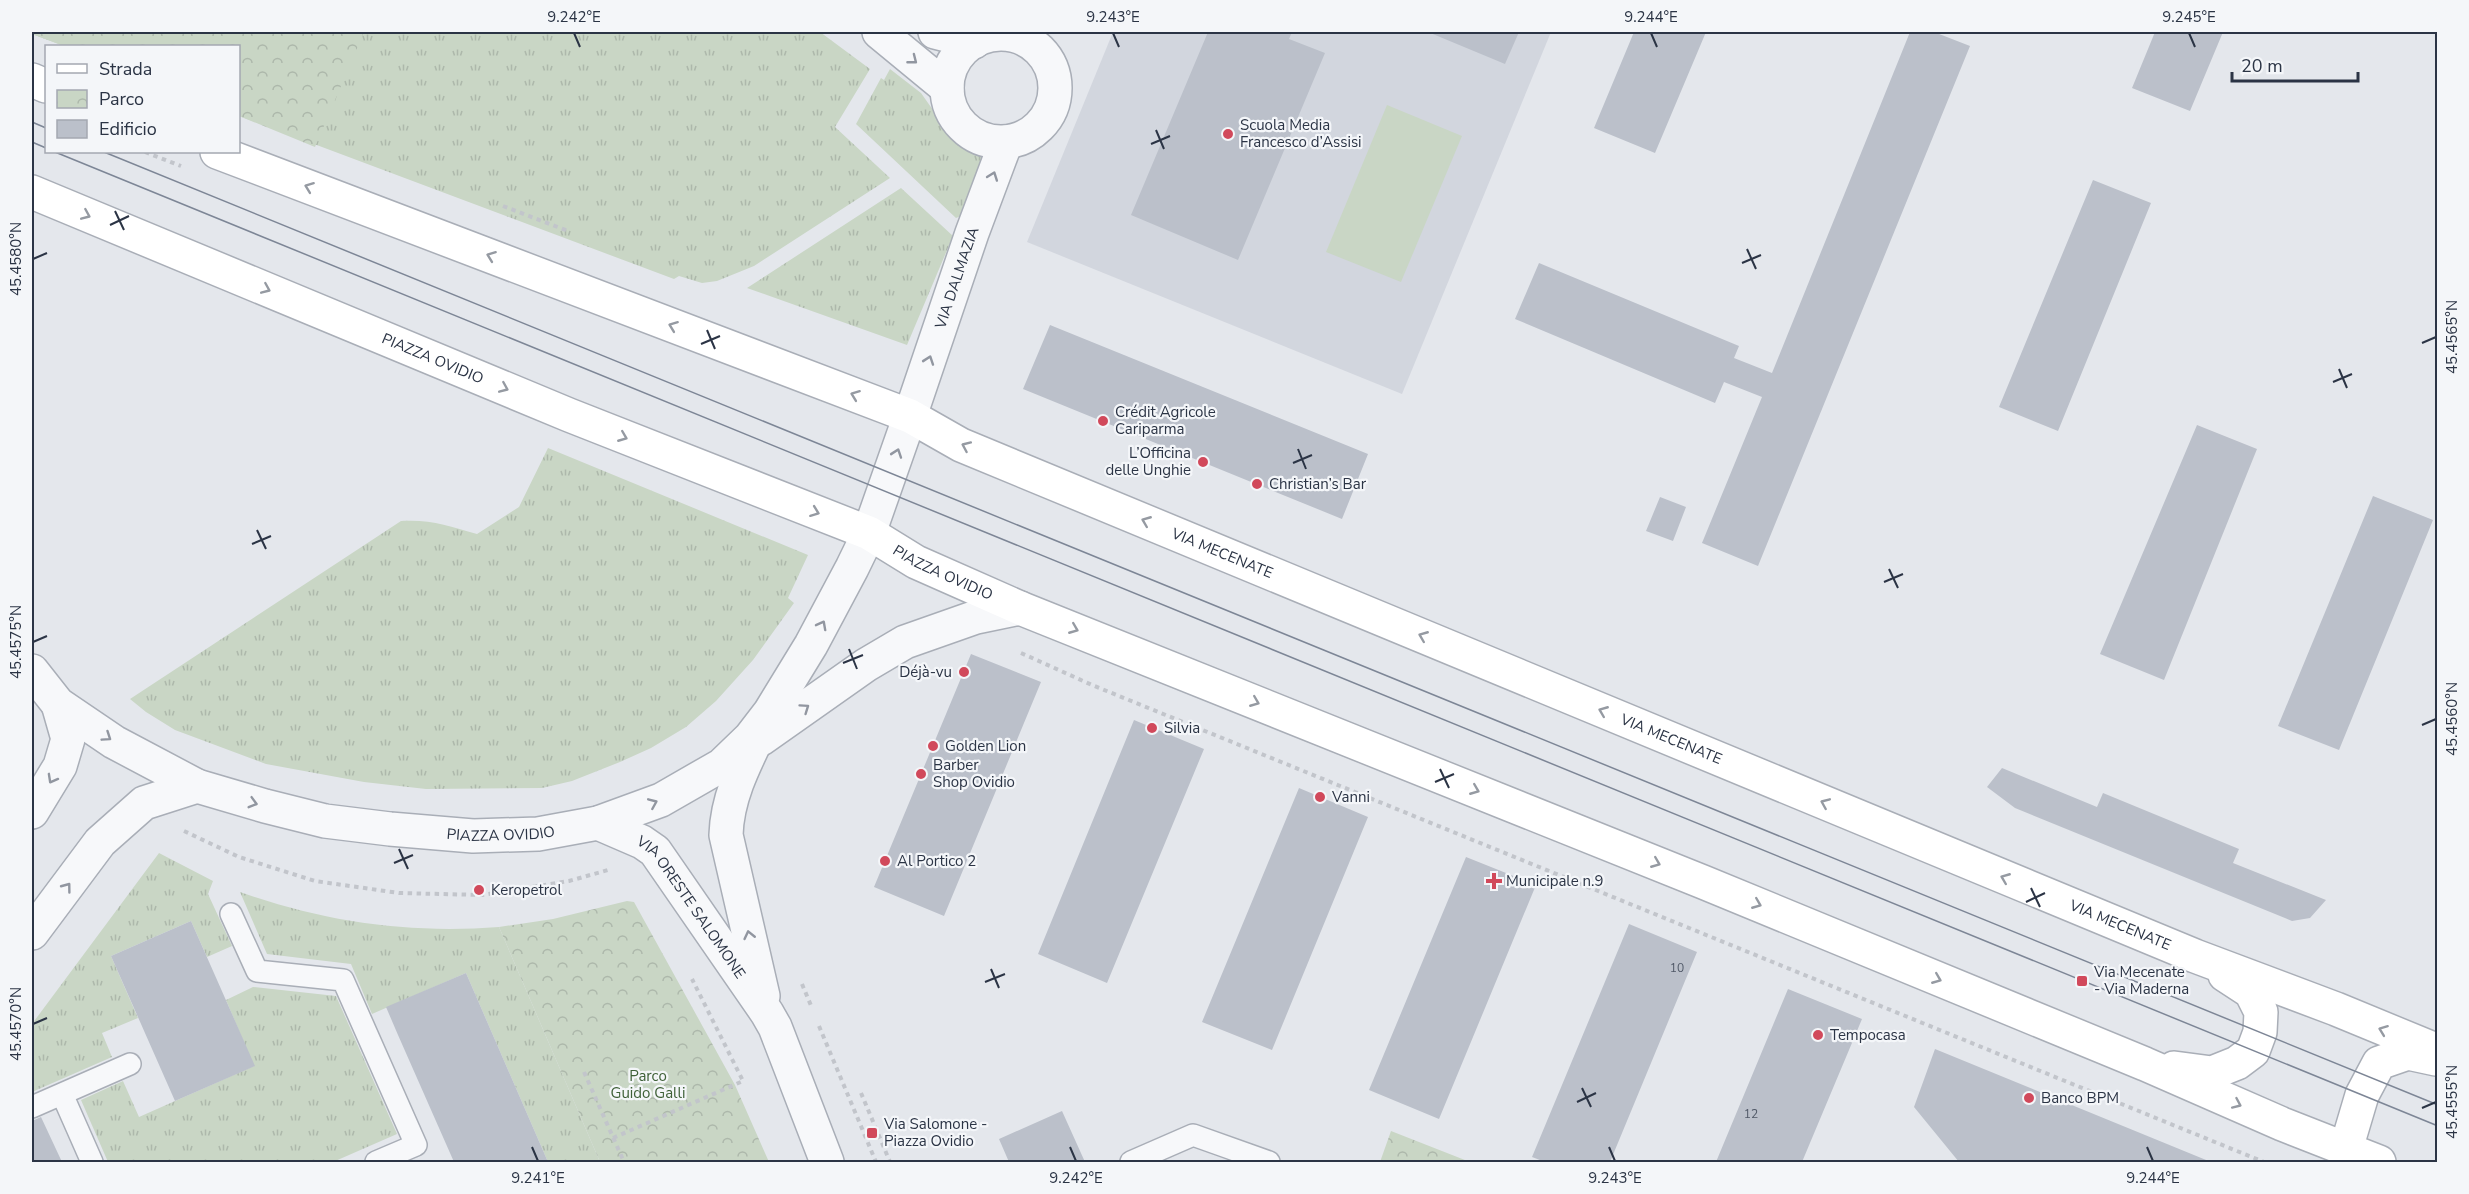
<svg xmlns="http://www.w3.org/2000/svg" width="2469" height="1194" font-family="'Nunito Sans',sans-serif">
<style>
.built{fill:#d2d6de}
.grass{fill:url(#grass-tufts)}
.park{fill:url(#park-crowns)}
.garden{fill:#c9d6c5}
.building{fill:#bbc0ca}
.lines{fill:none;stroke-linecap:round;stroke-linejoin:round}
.service-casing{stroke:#a9aeb7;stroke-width:24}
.minor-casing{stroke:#a9aeb7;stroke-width:36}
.tertiary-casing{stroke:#a9aeb7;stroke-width:36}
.secondary-casing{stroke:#a9aeb7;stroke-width:36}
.path{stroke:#c2c5cb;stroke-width:4;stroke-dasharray:4.5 4.5;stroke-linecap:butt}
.service{stroke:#f7f8fa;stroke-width:21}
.minor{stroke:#f7f8fa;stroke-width:33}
.tertiary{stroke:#f7f8fa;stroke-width:33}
.secondary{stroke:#fff;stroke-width:33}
.tram{stroke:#7d8696;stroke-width:1.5}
.oneway{stroke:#9196a0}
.oneway2{stroke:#959aa2}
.ticks{fill:none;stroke:#2b3445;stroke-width:2}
.poi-dot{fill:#d1495b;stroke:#f4f6f9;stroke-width:2}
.labels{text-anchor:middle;stroke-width:4.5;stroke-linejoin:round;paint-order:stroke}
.number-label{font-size:12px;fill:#4f5766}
.poi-label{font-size:15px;fill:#2b3445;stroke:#f4f6f9;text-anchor:start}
.street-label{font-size:15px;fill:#2b3445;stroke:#f4f6f9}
.park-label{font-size:15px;fill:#3f6138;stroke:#f4f6f9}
.neatline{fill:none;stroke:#2b3445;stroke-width:2}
.ticks-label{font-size:15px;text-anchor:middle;fill:#2b3445}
</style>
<defs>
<pattern id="grass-tufts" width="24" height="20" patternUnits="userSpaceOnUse" patternTransform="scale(1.5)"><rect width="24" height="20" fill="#c9d6c5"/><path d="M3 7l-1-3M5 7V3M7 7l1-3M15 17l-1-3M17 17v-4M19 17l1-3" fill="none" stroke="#adb8ab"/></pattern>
<pattern id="park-crowns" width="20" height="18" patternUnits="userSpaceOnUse" patternTransform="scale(1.5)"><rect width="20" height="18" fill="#c9d6c5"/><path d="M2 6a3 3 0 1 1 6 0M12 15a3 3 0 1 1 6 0" fill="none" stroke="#adb8ab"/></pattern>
</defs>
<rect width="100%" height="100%" fill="#e4e7ec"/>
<!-- built -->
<path class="built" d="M1113,32H1551L1402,394L1027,242Z"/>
<!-- grass -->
<path class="grass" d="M32,32H820L870,69L835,127L890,178L754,266L717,281L702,283L679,276L674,279L239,116L238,46H64L32,34Z
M890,69L921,93L952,137L968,148L987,156L961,216L956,218L856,124L881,78L884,80Z
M901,188L953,236L907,345L747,288Z
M548,448L808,555L788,598L794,603L753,660L716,701L686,727L651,748L620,762L572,781L542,788L426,789L364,782L266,764L175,730L146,712L130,699L401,521C430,519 449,526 477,534L519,507Z
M159,853L213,881L208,894L232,946L207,957L191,921L111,956L138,1018L102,1033L112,1057L32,1092V1024Z
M240,892C324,922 409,934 499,927L600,1162H548L466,973L372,1014L351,964L267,954Z
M253,987L336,996L397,1134L333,1162H108L81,1100L123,1081L139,1117L254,1066L226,1000Z"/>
<!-- park -->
<path class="park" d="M32,32H364L315,147L239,116L238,46H64L32,34Z
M627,901L634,902L735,1085L769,1162H600L499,927L553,919Z
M1391,1131L1470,1162H1380Z"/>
<!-- garden -->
<path class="garden" d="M1387,105L1462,136L1401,282L1326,252Z"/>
<!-- building -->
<path class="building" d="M1208,32H1292L1289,39L1325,53L1238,260L1131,215Z
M1428,32H1519L1505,64Z
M1634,32H1706L1655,153L1594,128Z
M1910,32H1934L1970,46L1758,566L1702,543L1762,397L1724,382L1715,403L1515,319L1539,263L1739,346L1734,358L1772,373Z
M2155,32H2223L2190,111L2132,88Z
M2093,180L2151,203L2058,431L1999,407Z
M1050,325L1368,454L1342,519L1023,389Z
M2197,425L2257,449L2164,680L2100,654Z
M2373,496L2433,520L2339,750L2278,726Z
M1660,497L1686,507L1673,541L1646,531Z
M971,654L1041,682L944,916L874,887Z
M1134,720L1204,749L1107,983L1038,954Z
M2002,768L2097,807L2103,793L2239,849L2233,863L2326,900L2310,918L2292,921L2221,892L2015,808L1987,787Z
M1299,788L1368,817L1272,1050L1202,1022Z
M1466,857L1536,885L1439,1119L1369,1090Z
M191,921L255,1066L175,1101L111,956Z
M1629,924L1697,952L1610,1162H1545L1532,1157Z
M466,973L548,1162H454L398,1035L386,1007Z
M1788,989L1862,1019L1802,1162H1716Z
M1935,1049L2211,1162H1959L1914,1107Z
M1062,1111L1085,1162H1009L999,1139Z
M41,1117L62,1162H32V1121Z"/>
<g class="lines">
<defs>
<path id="service" d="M231,914L257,971L343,980L416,1145L376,1162
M62,1094L92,1162
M32,1107L130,1064
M1131,1162L1193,1135L1269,1162"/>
<g id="minor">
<path d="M879,32L947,88"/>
<path d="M935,32L974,42"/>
<circle cx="1001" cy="88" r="54"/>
<path id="s1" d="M910,416L972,233L1006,142"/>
<path id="s2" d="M598,823L642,842L655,851L767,1013L775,1027L827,1162"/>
<path d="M763,996L726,835C727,796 746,761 763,726"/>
</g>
<g id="tertiary">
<path id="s3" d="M32,671L58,704L114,742L197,786L265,806L325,821L390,829L473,836L538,834L598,823L661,800L722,765L750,738L770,712L811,645L852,568L869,533L910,416"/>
<path d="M761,739L866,665L905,642L976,617L1020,608"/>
<path d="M32,812L60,766L68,739L58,704"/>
<path d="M32,933L100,842L144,803L197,786"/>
</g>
<g id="secondary">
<path d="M32,80L46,86"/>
<path id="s4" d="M217,152L910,416L961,445L2195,956L2336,1009L2438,1051"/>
<path id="s5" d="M32,192L569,415L869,533L916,562L1020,608L1703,882L2145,1064L2282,1124L2379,1162"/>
<path d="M2174,1068L2212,1073L2237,1063L2253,1051L2260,1032L2261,1012L2251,992L2225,975"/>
<path d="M2346,1149L2362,1095L2379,1063L2408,1053L2436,1059"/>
</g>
</defs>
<!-- service casing -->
<use href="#service" class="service-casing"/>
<!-- minor casing -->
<use href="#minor" class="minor-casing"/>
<!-- tertiary casing -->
<use href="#tertiary" class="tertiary-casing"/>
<!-- secondary casing -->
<use href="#secondary" class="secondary-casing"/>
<!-- path -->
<path class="path" d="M145,152L181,166
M503,206L568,231
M1021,653L1092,685L2264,1162
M184,831L239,857L315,881L399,893L482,895L569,881L608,870
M802,984L812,1008
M819,1026L876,1162
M584,1072L624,1162
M861,1093L890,1162
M613,1138L743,1081L692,979"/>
<!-- service -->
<use href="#service" class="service"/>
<!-- minor -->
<use href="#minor" class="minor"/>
<!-- tertiary -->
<use href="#tertiary" class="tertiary"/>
<!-- secondary -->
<use href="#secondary" class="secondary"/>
<!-- tram -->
<path class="tram" d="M32,122L46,128
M32,142L46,148
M55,152L2438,1126
M104,152L2438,1105"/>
</g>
<!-- one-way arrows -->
<defs><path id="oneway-chevron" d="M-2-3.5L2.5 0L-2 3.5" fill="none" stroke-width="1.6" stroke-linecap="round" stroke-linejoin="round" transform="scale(1.5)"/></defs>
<g class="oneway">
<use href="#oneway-chevron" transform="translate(913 60) rotate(38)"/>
<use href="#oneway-chevron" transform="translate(993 176) rotate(-70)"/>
<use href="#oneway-chevron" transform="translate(929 360) rotate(-71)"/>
<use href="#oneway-chevron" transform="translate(897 453) rotate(-71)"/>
<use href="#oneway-chevron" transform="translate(822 625) rotate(-62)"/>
<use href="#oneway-chevron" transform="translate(805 708) rotate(-35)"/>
<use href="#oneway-chevron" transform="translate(107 737) rotate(34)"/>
<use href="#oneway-chevron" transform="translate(52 779) rotate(119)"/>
<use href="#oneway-chevron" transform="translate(253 803) rotate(16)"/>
<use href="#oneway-chevron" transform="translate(653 803) rotate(-23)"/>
<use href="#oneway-chevron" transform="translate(67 887) rotate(-53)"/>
<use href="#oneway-chevron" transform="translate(749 935) rotate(-103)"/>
</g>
<g class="oneway2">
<use href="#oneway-chevron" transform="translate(309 187) rotate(-159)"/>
<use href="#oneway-chevron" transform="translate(86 215) rotate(23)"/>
<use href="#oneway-chevron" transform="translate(491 256) rotate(-159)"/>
<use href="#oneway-chevron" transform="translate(266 289) rotate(23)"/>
<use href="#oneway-chevron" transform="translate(673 326) rotate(-159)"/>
<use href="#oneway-chevron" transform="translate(504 388) rotate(23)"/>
<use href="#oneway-chevron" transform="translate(855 395) rotate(-159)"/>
<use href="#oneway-chevron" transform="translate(623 437) rotate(22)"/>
<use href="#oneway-chevron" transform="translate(966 446) rotate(-156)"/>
<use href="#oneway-chevron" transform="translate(815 512) rotate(21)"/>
<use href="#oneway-chevron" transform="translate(1146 521) rotate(-158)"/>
<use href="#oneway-chevron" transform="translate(1074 629) rotate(22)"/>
<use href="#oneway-chevron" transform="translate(1423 636) rotate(-158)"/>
<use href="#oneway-chevron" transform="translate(1255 702) rotate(22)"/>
<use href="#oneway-chevron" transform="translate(1603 711) rotate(-158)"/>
<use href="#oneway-chevron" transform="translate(1475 790) rotate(22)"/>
<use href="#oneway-chevron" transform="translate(1825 803) rotate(-157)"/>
<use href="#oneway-chevron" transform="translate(1656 863) rotate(22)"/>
<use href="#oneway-chevron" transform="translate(2005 878) rotate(-158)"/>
<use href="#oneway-chevron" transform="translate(1757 904) rotate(22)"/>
<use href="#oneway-chevron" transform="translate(1937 979) rotate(22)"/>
<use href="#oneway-chevron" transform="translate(2383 1030) rotate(-159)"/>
<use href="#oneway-chevron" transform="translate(2237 1104) rotate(24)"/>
</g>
<!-- ticks -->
<path class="ticks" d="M574,33L580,47M1113,33L1119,47M1651,33L1657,47M2189,33L2195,47M1156,130L1164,149M1151,144L1170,136M115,211L124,230M110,225L129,216M1747,249L1756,269M33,259L47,253M1742,263L1761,255M707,330L715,349M2422,343L2436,337M701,344L720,336M2339,369L2347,388M2333,382L2352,374M1298,449L1306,469M1293,463L1312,455M257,530L266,549M252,544L271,536M1889,569L1898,588M1884,582L1903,574M33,642L47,636M849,649L857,669M843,663L863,655M2422,725L2436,719M1440,769L1449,788M1435,782L1454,774M399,849L408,869M394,863L413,855M2031,888L2040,907M2026,902L2045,893M991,969L999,988M985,982L1005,974M33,1024L47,1018M1582,1088L1591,1107M1577,1102L1596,1093M2422,1108L2436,1102M532,1147L538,1161M1070,1147L1076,1161M1609,1147L1615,1161M2147,1147L2153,1161"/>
<!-- markers -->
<g class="poi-dot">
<circle cx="1228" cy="134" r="6"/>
<circle cx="1103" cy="421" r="6"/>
<circle cx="1203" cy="462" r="6"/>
<circle cx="1257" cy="484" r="6"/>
<circle cx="964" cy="672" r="6"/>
<circle cx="1152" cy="728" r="6"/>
<circle cx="933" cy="746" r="6"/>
<circle cx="921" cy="774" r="6"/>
<circle cx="1320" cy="797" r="6"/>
<circle cx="885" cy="861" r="6"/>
<path d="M1491 872h6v6h6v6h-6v6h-6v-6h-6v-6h6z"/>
<circle cx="479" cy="890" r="6"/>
<rect x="2076" y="975" width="12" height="12" rx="3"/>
<circle cx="1818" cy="1035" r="6"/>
<circle cx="2029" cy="1098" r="6"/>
<rect x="866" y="1127" width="12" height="12" rx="3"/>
</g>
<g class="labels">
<!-- number labels -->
<g class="number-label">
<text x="1677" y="972">10</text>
<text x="1751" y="1118">12</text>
</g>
<!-- poi labels -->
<g class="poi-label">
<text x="1240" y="130">Scuola Media<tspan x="1240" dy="17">Francesco d’Assisi</tspan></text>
<text x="1115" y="417">Crédit Agricole<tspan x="1115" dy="17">Cariparma</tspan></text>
<text x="1191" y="458" text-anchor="end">L’Officina<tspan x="1191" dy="17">delle Unghie</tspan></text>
<text x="1269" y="489">Christian’s Bar</text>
<text x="952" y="677" text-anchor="end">Déjà-vu</text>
<text x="1164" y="733">Silvia</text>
<text x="945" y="751">Golden Lion</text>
<text x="933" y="770">Barber<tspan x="933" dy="17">Shop Ovidio</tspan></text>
<text x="1332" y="802">Vanni</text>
<text x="897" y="866">Al Portico 2</text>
<text x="1506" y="886">Municipale n.9</text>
<text x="491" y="895">Keropetrol</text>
<text x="2094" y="977">Via Mecenate<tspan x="2094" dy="17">- Via Maderna</tspan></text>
<text x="1830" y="1040">Tempocasa</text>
<text x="2041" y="1103">Banco BPM</text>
<text x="884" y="1129">Via Salomone -<tspan x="884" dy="17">Piazza Ovidio</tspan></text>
</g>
<!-- street labels -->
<g class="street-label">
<text dy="5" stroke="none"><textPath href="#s1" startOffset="146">VIA DALMAZIA</textPath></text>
<text dy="5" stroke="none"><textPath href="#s5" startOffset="434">PIAZZA OVIDIO</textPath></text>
<text dy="5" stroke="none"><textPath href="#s4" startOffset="1083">VIA MECENATE</textPath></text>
<text dy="5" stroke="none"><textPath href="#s5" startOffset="988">PIAZZA OVIDIO</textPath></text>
<text dy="5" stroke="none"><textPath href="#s4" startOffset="1569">VIA MECENATE</textPath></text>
<text dy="5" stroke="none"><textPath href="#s3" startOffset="513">PIAZZA OVIDIO</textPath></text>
<text dy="5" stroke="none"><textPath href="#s2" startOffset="130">VIA ORESTE SALOMONE</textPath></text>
<text dy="5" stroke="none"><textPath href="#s4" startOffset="2055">VIA MECENATE</textPath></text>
</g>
<!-- park labels -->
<g class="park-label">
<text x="648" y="1081">Parco<tspan x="648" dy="17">Guido Galli</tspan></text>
</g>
</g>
<!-- border -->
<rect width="2469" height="1194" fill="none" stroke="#f4f6f9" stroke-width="66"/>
<!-- legend -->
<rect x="45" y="45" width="195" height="108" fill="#f4f6f9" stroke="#a4a8b1" stroke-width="1.5"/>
<rect x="57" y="64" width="30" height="9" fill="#ffffff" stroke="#a4a8b1" stroke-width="1.5"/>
<text x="99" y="75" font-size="18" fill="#2b3445">Strada</text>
<rect x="57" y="90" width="30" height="18" fill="url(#park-crowns)" stroke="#a4a8b1" stroke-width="1.5"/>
<text x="99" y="105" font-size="18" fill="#2b3445">Parco</text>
<rect x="57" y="120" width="30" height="18" fill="#bbc0ca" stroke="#a4a8b1" stroke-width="1.5"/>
<text x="99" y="135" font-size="18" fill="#2b3445">Edificio</text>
<!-- scale -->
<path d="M2232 72v9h126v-9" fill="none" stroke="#2b3445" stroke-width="3"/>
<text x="2241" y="72" font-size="18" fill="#2b3445" stroke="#f4f6f9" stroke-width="4.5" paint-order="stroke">20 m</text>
<rect x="33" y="33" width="2403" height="1128" class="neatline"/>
<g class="ticks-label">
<text x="574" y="22">9.242°E</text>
<text x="1113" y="22">9.243°E</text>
<text x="1651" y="22">9.244°E</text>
<text x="2189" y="22">9.245°E</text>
<text transform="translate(16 259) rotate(-90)" y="5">45.4580°N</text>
<text transform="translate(2452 337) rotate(-90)" y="5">45.4565°N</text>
<text transform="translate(16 642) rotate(-90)" y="5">45.4575°N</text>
<text transform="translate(2452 719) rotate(-90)" y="5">45.4560°N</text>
<text transform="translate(16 1024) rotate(-90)" y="5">45.4570°N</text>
<text transform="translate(2452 1102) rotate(-90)" y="5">45.4555°N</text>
<text x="538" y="1183">9.241°E</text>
<text x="1076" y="1183">9.242°E</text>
<text x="1615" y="1183">9.243°E</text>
<text x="2153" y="1183">9.244°E</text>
</g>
</svg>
